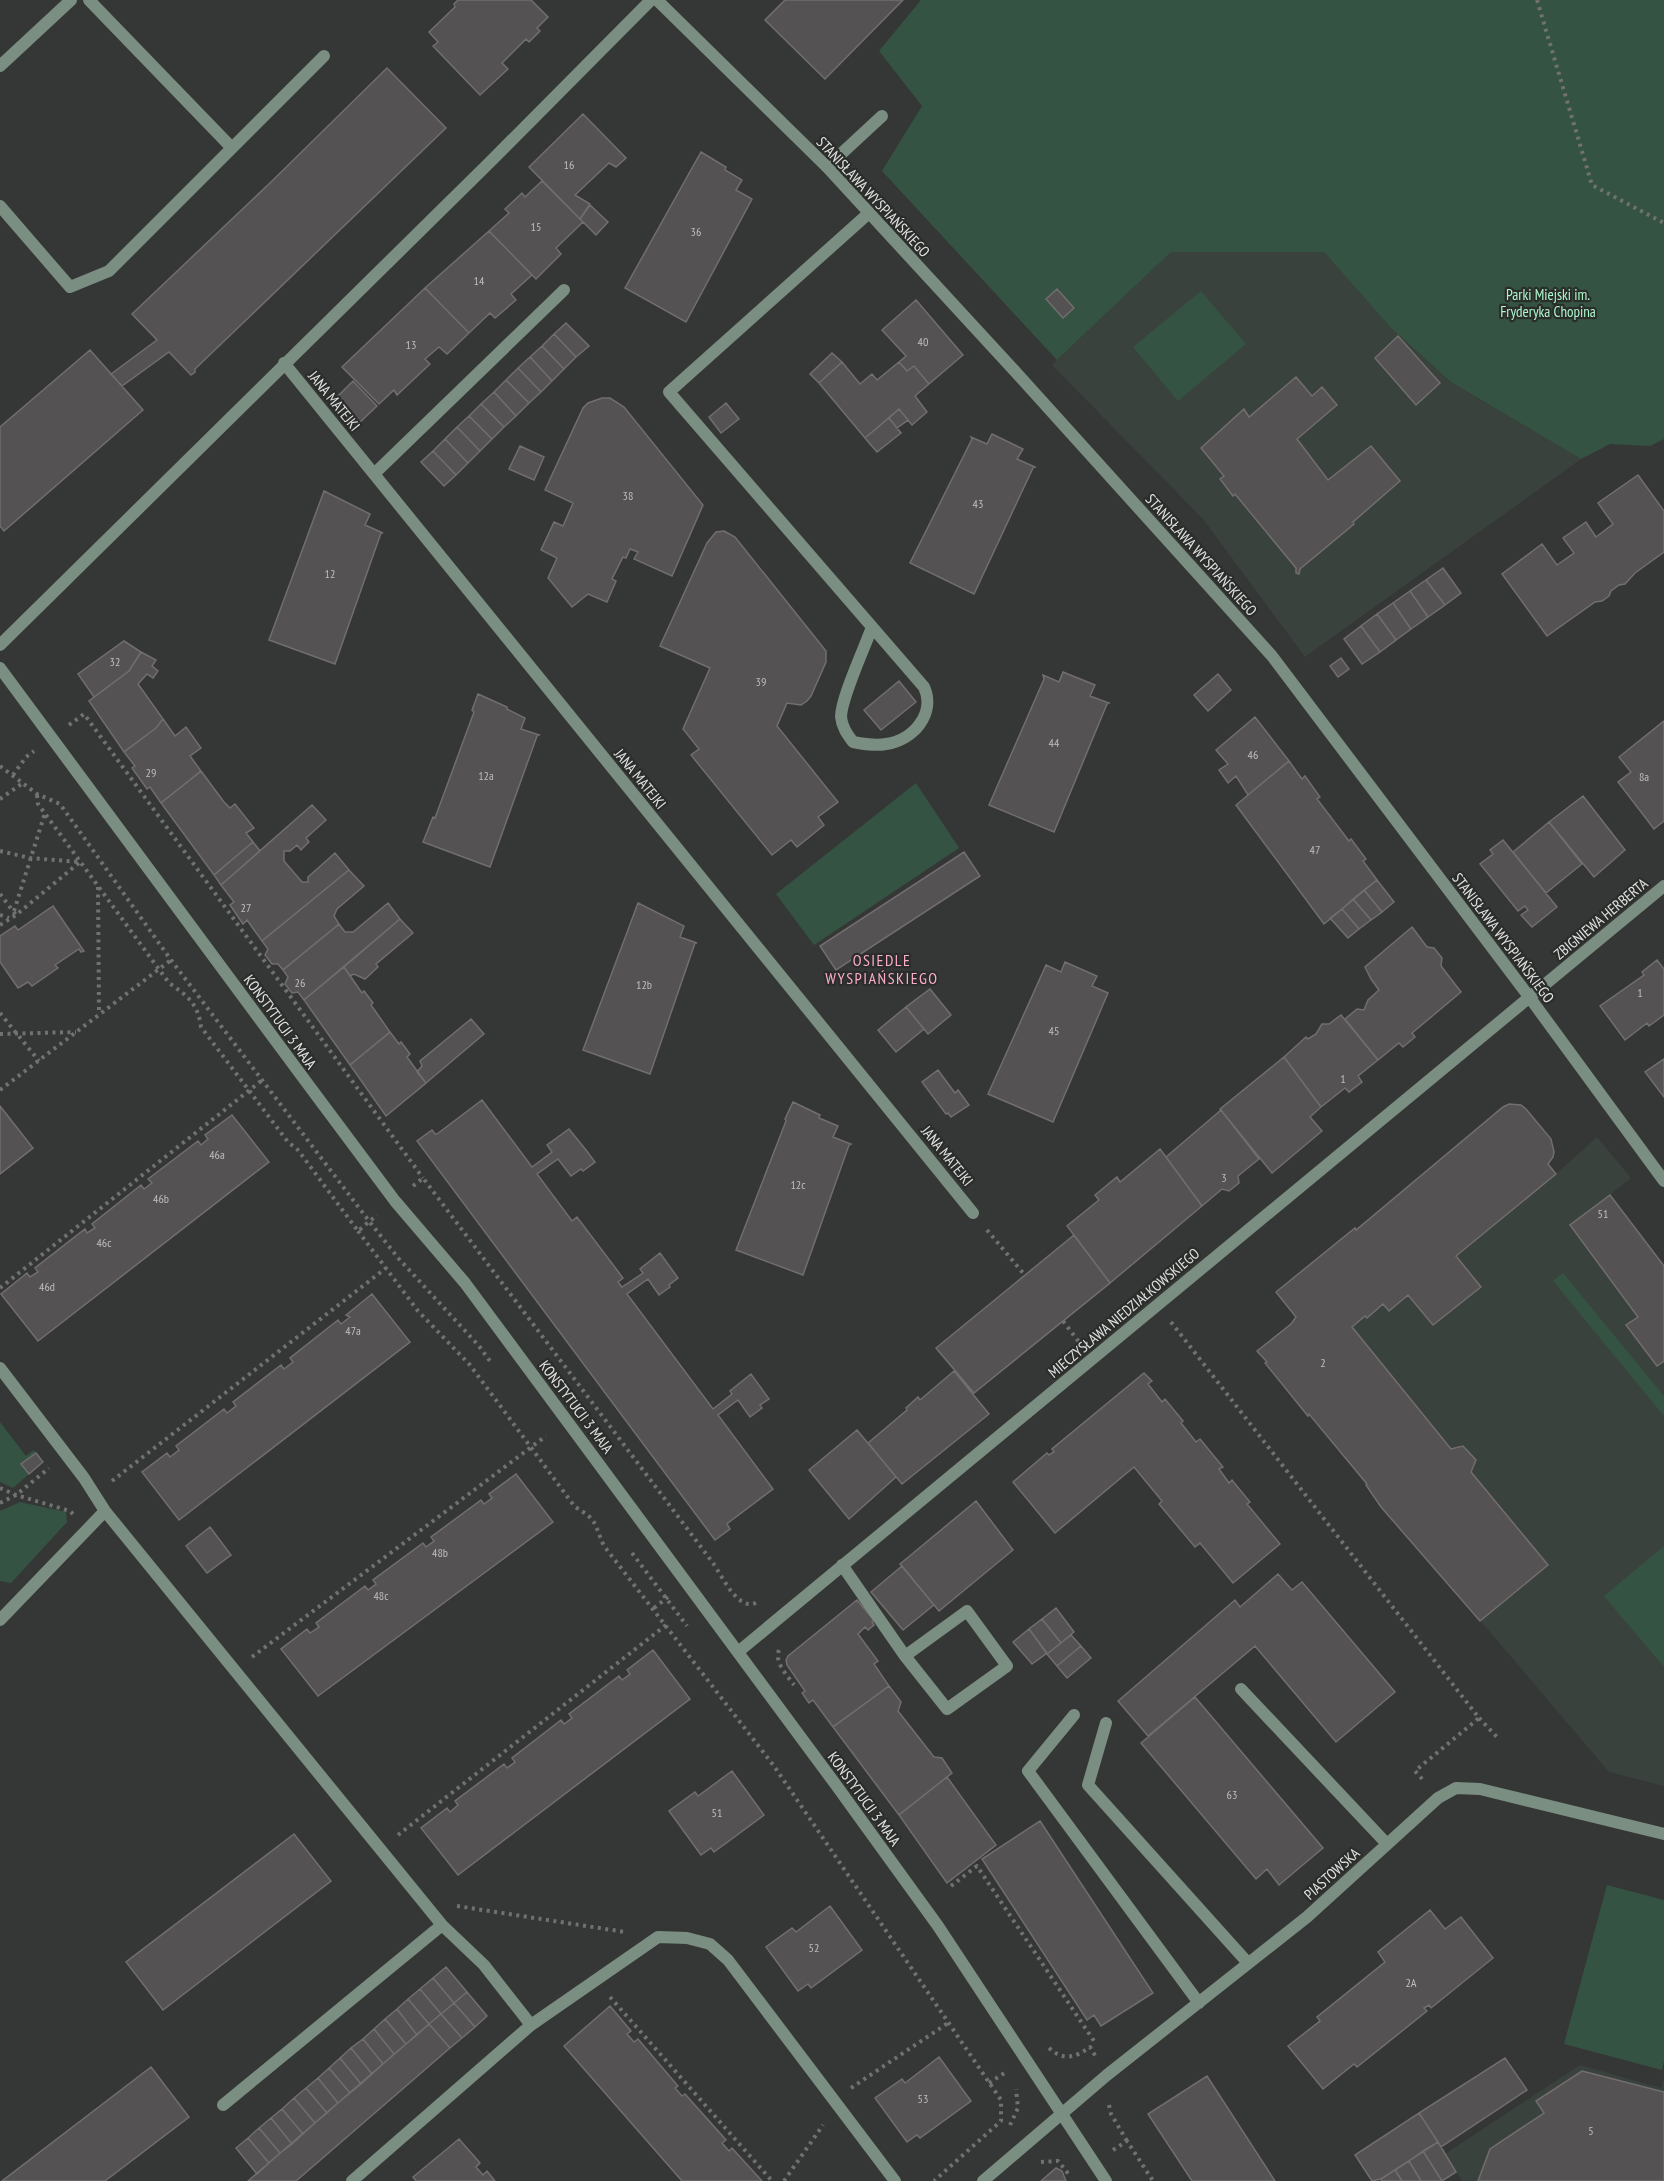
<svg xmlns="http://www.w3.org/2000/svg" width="1664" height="2181" font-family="'PT Sans Narrow',sans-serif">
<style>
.built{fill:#3a423d}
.green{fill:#355342}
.building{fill:#555253;stroke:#726e6f;stroke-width:1.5}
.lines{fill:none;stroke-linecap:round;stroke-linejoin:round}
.path{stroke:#707271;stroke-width:4;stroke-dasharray:3 4.5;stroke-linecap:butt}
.service{stroke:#7a8e81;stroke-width:12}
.minor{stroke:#7a8e81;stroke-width:12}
.tertiary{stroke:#7a8e81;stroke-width:12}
.labels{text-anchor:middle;stroke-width:4.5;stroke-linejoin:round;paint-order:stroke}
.number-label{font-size:12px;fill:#bebebe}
.street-label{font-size:15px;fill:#e1e2e2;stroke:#2b2d2b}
.park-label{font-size:15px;fill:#abf6cb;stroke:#2b2d2b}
.neighbourhood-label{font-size:16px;letter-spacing:1.5px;fill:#fcadcc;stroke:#2b2d2b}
</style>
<rect width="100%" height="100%" fill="#353736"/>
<!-- built -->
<path class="built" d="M1171,252H1324L1391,328L1451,382L1581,459L1305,657L1203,519L1052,365Z
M1509,1104L1521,1105L1526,1109L1551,1139L1554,1152L1553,1157L1548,1164L1556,1174L1597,1137L1631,1178L1610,1195L1664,1266V1786L1609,1772L1382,1505L1310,1414L1308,1416L1265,1363L1267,1362L1257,1351L1290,1324L1296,1317L1276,1292L1355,1228L1356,1230L1503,1107Z
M1580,2065L1661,2088L1664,2078V2181H1462L1445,2154Z"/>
<!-- green -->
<path class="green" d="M921,0H1664V439L1650,446L1610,444L1581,459L1451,382L1391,328L1324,252H1171L1057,360L882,171L922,106L879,51Z
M1201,291L1246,344L1178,401L1133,347Z
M916,783L959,848L814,945L776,894Z
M1563,1273L1664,1396V1416L1553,1281Z
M0,1422L26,1456L34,1450L36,1453L21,1463L29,1474L13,1488L0,1482Z
M20,1502L66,1512L67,1522L11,1583L0,1581V1511Z
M1664,1546V1667L1604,1596Z
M1607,1885L1664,1900V2061L1662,2070L1564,2044Z"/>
<!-- building -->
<path class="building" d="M458,0H531L548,17L537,28L540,31L529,42L526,39L502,63L508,69L480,95L433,46L438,42L429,32L455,7L454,4Z
M785,0H903L825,79L765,20Z
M387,68L446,128L195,369V372L191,375L169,352L122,386L111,374L157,340L132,314L271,182Z
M583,114L626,158L616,167L609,163L575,195L590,204L580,219L529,167Z
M701,152L726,167L725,170L742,180L736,190L752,199L686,322L625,288Z
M542,181L583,222L556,248L561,254L536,279L489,231L509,213L505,209L522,193L525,197Z
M590,205L608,222L596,235L580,219Z
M489,231L532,275L511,294L516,300L495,318L490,313L469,333L425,288Z
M425,288L469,333L447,354L439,347L425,359L430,364L397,395L394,390L379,404L342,367Z
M1057,289L1074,308L1063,318L1046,299Z
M916,300L963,355L929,384L914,366L907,371L899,362L906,356L882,330Z
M566,323L589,346L576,357L554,334Z
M554,334L576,357L564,369L542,346Z
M1398,336L1440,383L1416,405L1375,358Z
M542,346L564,369L552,381L530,357Z
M90,350L143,410L4,531L0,526V427Z
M832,353L842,362L819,383L810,374Z
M530,357L552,381L541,392L518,368Z
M842,362L860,384L872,374L877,380L899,362L907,371L914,366L929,384L915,396L927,412L912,425L899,409L865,438L819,383Z
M518,368L541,392L529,403L506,380Z
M1296,377L1312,396L1322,387L1337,405L1297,439L1328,480L1371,446L1400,481L1353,522L1354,524L1300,569L1299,574L1296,573V568L1235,494L1233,496L1220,479L1224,476L1201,448L1244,409L1249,417Z
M506,380L529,403L516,416L494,392Z
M353,381L377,406L356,426L332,402Z
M494,392L516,416L504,427L481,404Z
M602,398H610L624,407L703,505L672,576L634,559L638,552L630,549L626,558L623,557L612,579L616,581L607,602L588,594L572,607L548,578L557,558L541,550L554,522L563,526L573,503L545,490L583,408L588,403Z
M726,403L739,419L721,433L709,417Z
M481,404L504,427L492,439L469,416Z
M899,409L908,420L897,428L889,418Z
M469,416L492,439L480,451L457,427Z
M889,418L901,433L877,452L865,438Z
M457,427L480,451L468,463L445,439Z
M992,434L1023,449L1017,459L1035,467L1033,468L974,594L910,563L972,439L971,437L987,444Z
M445,439L468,463L456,475L433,451Z
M520,446L544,457L534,480L509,469Z
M433,451L456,475L444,486L421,462Z
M1638,475L1664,511V552L1635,573L1625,584L1619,585L1611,591L1609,596L1602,601L1595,602L1547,636L1502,574L1542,544L1557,565L1574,553L1563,538L1586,522L1596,537L1613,524L1598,503Z
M324,491L370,514L365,525L383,533H381L335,664L269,640Z
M724,531L735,537L826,651V662L811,696L807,701L801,705L787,703L777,726L838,802L818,817L824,825L797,847L791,840L772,855L691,755L699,749L683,729L710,668L660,646L707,543L716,532Z
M1443,568L1461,593L1445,605L1426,580Z
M1426,580L1445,605L1428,617L1410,591Z
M1410,591L1428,617L1411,629L1393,603Z
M1393,603L1411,629L1396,640L1377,614Z
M1377,614L1396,640L1380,652L1361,626Z
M1361,626L1380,652L1362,664L1344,639Z
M124,641L141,652L129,671L94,697L78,674Z
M141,652L156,660L152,666L158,671L153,678L147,674L138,684L163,719L156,728L124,752L89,701L129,671Z
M1341,658L1349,669L1338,677L1330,666Z
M1063,672L1095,685L1090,696L1109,703L1107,704L1054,832L989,805L1044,679L1043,675L1059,682Z
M1218,674L1231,690L1208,711L1194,695Z
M899,681L916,702L881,730L864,710Z
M478,694L507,707V709L525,718L521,729L539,735L537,736L490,867L423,842L433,817L435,818L474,712L472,710Z
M1255,717L1289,761L1248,795L1236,776L1228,783L1219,770L1228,764L1216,750Z
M163,719L175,736L186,727L201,748L190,756L201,771L161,803L150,787L147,789L132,768L135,766L124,752L156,728Z
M1664,721V821L1654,829L1618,782L1631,772L1619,757Z
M1289,761L1302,779L1305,776L1320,797L1317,799L1349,841L1351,839L1366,859L1363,861L1377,880L1324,924L1236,805Z
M201,771L224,802L230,808L235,804L254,828L246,833L253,842L214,875L161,803Z
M1583,796L1625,850L1594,877L1549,822Z
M312,805L326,820L306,838L309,842L301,850L297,845L290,851H284V861L302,882H308V877L335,853L349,870L262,941L247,920L243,924L230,905L234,902L221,885Z
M1549,822L1582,864L1546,893L1513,852Z
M1503,840L1557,907L1532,927L1521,915L1528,910L1525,906L1518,911L1480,864L1493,854L1490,850Z
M253,842L260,851L221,885L214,875Z
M964,852L980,876L836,970L820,946Z
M349,870L364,886L337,909L334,916L339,924L283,970L278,964H272L265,955L268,949L262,941Z
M1377,880L1394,902L1382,912L1364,890Z
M1364,890L1382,912L1371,920L1353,899Z
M1353,899L1371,920L1359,929L1342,909Z
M388,903L400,919L304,1000L298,992L292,993L285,984L288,977L283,970L339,924L345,932H353Z
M638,903L684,926L680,937L697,943H695L650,1074L583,1050Z
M53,906L84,951L81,952L79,949L55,965L58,968L32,986L28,982L18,988L0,962V936L15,926L18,930Z
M1342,909L1359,929L1348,938L1330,918Z
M400,919L413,933L376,964L378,967L365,979L354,974L350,976L344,967Z
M1412,927L1427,947L1434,948L1442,958L1441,966L1461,992L1412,1033L1415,1037L1403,1047L1399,1043L1378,1060L1345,1019L1357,1009L1364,1010L1368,1000L1379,990L1371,979L1365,967Z
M1657,960L1664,969V1015L1649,1026L1647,1023L1625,1040L1600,1006L1644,975L1642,972Z
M1065,962L1097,976L1092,986L1108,993L1053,1122L988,1094L1046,965L1061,972Z
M344,967L362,993L364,991L373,1003L371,1005L390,1032L350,1065L304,1000Z
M930,989L951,1015L928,1034L906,1007Z
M906,1007L924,1029L896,1052L878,1030Z
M1341,1015L1378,1060L1358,1076L1362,1082L1349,1092L1345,1088L1321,1107L1284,1057L1306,1037L1308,1039L1316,1034L1322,1024H1329Z
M471,1019L484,1034L426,1083L417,1072L422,1066L420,1061Z
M390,1032L399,1044L401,1042L410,1054L407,1057L426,1083L386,1116L350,1065Z
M1284,1057L1321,1107L1310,1117L1322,1131L1272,1173L1220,1109Z
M1664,1059V1097L1645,1072Z
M938,1070L955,1093L958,1090L969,1105L951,1117L948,1113L946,1114L922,1082Z
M482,1100L532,1167L552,1152L547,1145L569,1129L586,1150L595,1162L583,1171L581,1169L571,1176L558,1159L537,1174L572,1221L577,1217L623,1278L618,1282L622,1287L643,1273L640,1269L660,1253L678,1278L669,1285L670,1287L659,1295L648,1279L627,1294L713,1409L732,1394L730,1391L751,1374L769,1399L760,1405L762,1408L750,1417L738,1400L718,1415L773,1489L728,1523L727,1524L730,1529L715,1540L417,1141L432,1130L435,1134H437Z
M793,1102L820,1115L819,1118L838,1126L833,1137L851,1144L849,1145L803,1275L736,1250L786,1121L785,1119Z
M1509,1104L1521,1105L1526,1109L1551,1139L1554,1152L1553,1157L1548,1164L1556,1174L1456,1256L1481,1287L1433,1325L1408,1295L1389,1311L1383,1304L1367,1318L1365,1316L1352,1327L1451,1449L1463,1446L1476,1460L1471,1472L1548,1565L1480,1621L1381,1507L1366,1485L1367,1484L1309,1414L1308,1416L1265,1363L1267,1362L1257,1351L1291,1324L1296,1317L1276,1292L1355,1228L1356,1230L1503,1107Z
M0,1106L33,1148L0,1174Z
M1221,1110L1259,1159L1238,1176L1239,1183L1229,1191L1222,1189L1202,1206L1166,1157Z
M232,1115L269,1162L38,1341L1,1294L27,1273L30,1277L38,1272L35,1268L85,1229L87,1233L95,1228L92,1224L141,1185L144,1189L152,1183L148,1179L198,1141L201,1145L208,1139L205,1135Z
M1160,1149L1202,1206L1110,1283L1067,1226L1099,1200L1095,1195L1117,1177L1120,1182Z
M1610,1195L1664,1266V1361L1657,1366L1626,1325L1638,1317L1570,1225Z
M1074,1235L1110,1283L974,1393L936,1348Z
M372,1294L410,1342L179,1520L142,1472L167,1453L170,1457L179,1450L176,1446L224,1409L227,1413L236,1406L233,1402L281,1365L284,1369L293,1362L290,1358L338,1320L341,1324L350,1317L346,1315Z
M954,1371L989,1414L902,1484L868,1443L907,1410L906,1408L918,1397L920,1400Z
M1144,1373L1152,1381L1148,1384L1162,1402L1165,1399L1183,1421L1181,1423L1196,1442L1200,1439L1223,1467L1219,1469L1229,1483L1232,1480L1250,1502L1247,1504L1280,1544L1233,1583L1200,1543L1195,1547L1159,1504L1162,1501L1134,1467L1055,1533L1013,1482L1047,1453L1049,1455L1054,1452L1052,1449Z
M857,1430L896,1477L849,1519L809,1470Z
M36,1453L43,1462L29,1474L21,1464Z
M516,1474L553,1522L318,1696L281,1649L307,1629L310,1633L319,1627L316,1623L365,1586L368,1590L376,1584L373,1580L423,1543L426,1547L434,1541L431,1537L481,1500L484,1504L492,1498L489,1494Z
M976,1501L1013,1550L939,1611L900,1564Z
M210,1527L231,1555L207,1573L186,1546Z
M902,1566L934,1605L903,1630L871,1592Z
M1278,1574L1292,1590L1302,1582L1395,1692L1336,1742L1255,1646L1148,1736L1118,1701L1235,1600L1240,1607Z
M857,1600L874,1620L872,1622L874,1625L868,1630L865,1627L858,1634L878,1661L874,1664L889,1686L833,1727L813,1700L809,1703L802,1693L805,1691L787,1665L786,1660L788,1656Z
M1056,1608L1074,1632L1061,1643L1042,1619Z
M1042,1619L1061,1643L1047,1654L1029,1629Z
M1029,1629L1047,1653L1032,1664L1013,1642Z
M1071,1635L1081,1646L1057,1666L1047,1654Z
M1081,1646L1091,1658L1067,1678L1057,1666Z
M653,1650L690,1699L458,1875L421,1828L447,1808L450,1812L458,1805L455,1801L504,1764L507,1768L515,1762L512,1758L561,1720L564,1724L572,1718L569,1714L619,1676L622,1680L630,1674L627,1670Z
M889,1686L901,1702L898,1711L934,1757L942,1758L952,1773L899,1815L833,1727Z
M1195,1697L1323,1848L1279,1885L1267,1869L1256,1879L1141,1743Z
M732,1771L764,1815L714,1852L711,1848L701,1855L669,1811L695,1792L698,1796Z
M947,1777L996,1845L947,1883L899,1815Z
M1040,1821L1153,1993L1101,2026L1094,2015L1087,2020L982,1859Z
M294,1834L331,1881L163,2010L126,1962Z
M830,1906L862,1950L811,1988L808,1984L798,1991L766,1947L792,1928L796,1932Z
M1430,1910L1445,1929L1461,1917L1493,1958L1431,2008L1429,2005L1424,2008L1427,2011L1357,2067L1354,2064L1323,2089L1288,2046L1320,2021L1317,2017L1385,1962L1378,1952Z
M446,1967L467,1992L454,2003L433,1978Z
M433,1978L454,2003L441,2014L420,1989Z
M420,1989L441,2014L429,2024L408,1999Z
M467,1992L487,2016L475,2027L454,2003Z
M408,1999L429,2024L417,2035L397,2009Z
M454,2003L475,2027L462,2038L441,2014Z
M610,2006L631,2031L627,2034L634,2042L638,2039L678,2086L675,2088L682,2096L685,2094L726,2140L722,2143L729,2151L732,2148L762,2181H682L564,2046Z
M397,2009L417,2035L406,2044L385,2019Z
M441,2014L462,2038L450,2048L429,2024Z
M385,2019L406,2044L394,2054L374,2029Z
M429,2024L450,2048L296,2181H248Z
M374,2029L394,2054L383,2064L363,2039Z
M363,2039L383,2064L372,2074L351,2048Z
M351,2048L372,2074L361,2084L340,2058Z
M939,2057L971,2101L920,2138L917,2135L907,2142L875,2098L902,2079L905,2083Z
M340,2058L361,2084L350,2093L329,2068Z
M1505,2058L1527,2090L1441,2147L1419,2113Z
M151,2067L189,2117L105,2181H2Z
M329,2068L350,2093L338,2103L318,2078Z
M1582,2071L1664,2092V2181H1478L1490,2149L1544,2113L1536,2101Z
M1207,2076L1275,2181H1192L1148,2114Z
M318,2078L338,2103L327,2113L306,2088Z
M306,2088L327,2113L315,2123L294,2098Z
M294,2098L315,2123L303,2134L282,2109Z
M282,2109L303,2134L292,2144L271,2118Z
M1419,2113L1438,2142L1381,2179L1372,2181L1355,2155Z
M271,2118L292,2144L280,2153L259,2128Z
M259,2128L280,2153L269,2163L248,2138Z
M248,2138L269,2163L257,2174L236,2148Z
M459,2139L480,2163L476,2167L483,2175L487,2171L495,2181H416L413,2177Z
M1438,2142L1456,2172L1442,2181L1423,2151Z
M1423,2151L1442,2181H1421L1409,2161Z
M1409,2161L1421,2181H1402L1395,2170Z
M1056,2168L1062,2171L1066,2181H1041Z
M1395,2170L1402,2181H1382L1381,2179Z"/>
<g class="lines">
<!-- path -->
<path class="path" d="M1537,0L1592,185L1664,223
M69,725L84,714L423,1178
M0,766L37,794L60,804L171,960L369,1221L399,1259L479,1346L492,1364
M13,775L26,757L34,751
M37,795L38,804L169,983C188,996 198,1004 201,1027L288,1142L298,1150L358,1231L377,1215
M0,799L23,783
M0,851L30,858L80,862L16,915L0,894
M98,887L99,1014
M14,911L45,813
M0,915L9,918
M0,925L16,915
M0,1013L39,1061
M0,1034L76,1032
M0,1090L171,960
M413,1186L423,1178L713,1563C723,1577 739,1615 759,1601
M987,1230L1023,1273
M358,1231L418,1311L470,1365L575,1507C598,1520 594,1524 604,1546L774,1766L1001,2100V2121L934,2181
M0,1288L261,1081
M1063,1321L1079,1342
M1171,1322L1479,1718L1415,1771L1424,1781
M112,1481L386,1268
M0,1488L16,1495L70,1511L73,1514
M0,1503L16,1495L49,1468
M632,1553L687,1626
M654,1608L668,1597
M779,1650C774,1662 787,1675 794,1685
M252,1657L546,1436
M1479,1718L1497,1737
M398,1835L666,1625
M951,1886L977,1866L1094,2041
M457,1906L625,1932
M610,1997L772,2181
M1049,2048C1063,2061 1075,2058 1090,2047L1096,2057
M989,2083L1006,2072
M851,2088L948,2023
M1109,2105L1111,2114L1127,2141
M1010,2125L1018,2108L1016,2089
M1113,2150L1127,2141L1153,2181
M1041,2162L1058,2161L1071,2177
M784,2181L823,2125"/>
<!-- service -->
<path class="service" d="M89,0L232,148
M0,66L71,0
M827,167L882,116
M0,206L70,287L109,271L324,56
M869,213L669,392L924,687C936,713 914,740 886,744C875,746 864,744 853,742C847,734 842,727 841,717C841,698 865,647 872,627
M284,363L973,1213
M374,474L564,290
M0,1368L84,1478L105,1511L442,1925L484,1965L531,2025L352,2181
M0,1620L105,1511
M531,2025L658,1937L687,1938L710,1944L728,1960L895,2181
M223,2105L442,1925"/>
<!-- minor -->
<path class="minor" d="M657,0L827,167L1022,379L1272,656L1530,998L1664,1181
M842,1565L905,1656L947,1709L1007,1666L967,1611L905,1656
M738,1652L1664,886
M1241,1689L1387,1844
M1074,1715L1028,1771L1199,2003
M1106,1723L1088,1785L1248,1963
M983,2181L1107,2075L1307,1917L1438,1798L1456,1788L1480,1789L1664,1834"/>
<!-- tertiary -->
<path class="tertiary" d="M0,645L490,162L651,0
M0,668L307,1083L395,1201L465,1283L836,1785L938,1926L1106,2181"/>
</g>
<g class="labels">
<!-- number labels -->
<g class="number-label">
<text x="569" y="169">16</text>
<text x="536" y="231">15</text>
<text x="696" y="236">36</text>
<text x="479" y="285">14</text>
<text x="923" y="346">40</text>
<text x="411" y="349">13</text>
<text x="628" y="500">38</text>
<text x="978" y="508">43</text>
<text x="330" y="578">12</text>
<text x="115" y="666">32</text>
<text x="761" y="686">39</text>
<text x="1054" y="747">44</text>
<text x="1253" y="759">46</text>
<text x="151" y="777">29</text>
<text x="486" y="780">12a</text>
<text x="1644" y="781">8a</text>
<text x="1315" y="854">47</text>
<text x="246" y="912">27</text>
<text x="300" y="987">26</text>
<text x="644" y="989">12b</text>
<text x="1640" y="997">1</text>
<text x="1054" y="1035">45</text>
<text x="1343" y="1083">1</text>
<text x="217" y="1159">46a</text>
<text x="1224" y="1182">3</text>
<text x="798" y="1189">12c</text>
<text x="161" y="1203">46b</text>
<text x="1603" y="1218">51</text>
<text x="104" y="1247">46c</text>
<text x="47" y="1291">46d</text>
<text x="353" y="1335">47a</text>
<text x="1323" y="1367">2</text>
<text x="440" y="1557">48b</text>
<text x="381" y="1600">48c</text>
<text x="1232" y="1799">63</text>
<text x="717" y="1817">51</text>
<text x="814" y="1952">52</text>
<text x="1411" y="1987">2A</text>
<text x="923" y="2103">53</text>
<text x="1591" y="2135">5</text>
</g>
<!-- street labels -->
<g class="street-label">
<text transform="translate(873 197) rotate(47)" y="5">STANISŁAWA WYSPIAŃSKIEGO</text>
<text transform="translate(334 401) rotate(51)" y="5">JANA MATEJKI</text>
<text transform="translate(1201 555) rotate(48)" y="5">STANISŁAWA WYSPIAŃSKIEGO</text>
<text transform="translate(640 779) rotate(51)" y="5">JANA MATEJKI</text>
<text transform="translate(1601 919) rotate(-40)" y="5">ZBIGNIEWA HERBERTA</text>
<text transform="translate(1503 938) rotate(53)" y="5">STANISŁAWA WYSPIAŃSKIEGO</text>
<text transform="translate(280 1022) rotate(54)" y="5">KONSTYTUCJI 3 MAJA</text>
<text transform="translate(947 1156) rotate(51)" y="5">JANA MATEJKI</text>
<text transform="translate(1124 1313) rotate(-40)" y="5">MIECZYSŁAWA NIEDZIAŁKOWSKIEGO</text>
<text transform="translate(576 1407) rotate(53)" y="5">KONSTYTUCJI 3 MAJA</text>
<text transform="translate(864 1799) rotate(54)" y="5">KONSTYTUCJI 3 MAJA</text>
<text transform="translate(1332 1874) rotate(-42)" y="5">PIASTOWSKA</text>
</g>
<!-- park labels -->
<g class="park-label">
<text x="1548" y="300">Parki Miejski im.<tspan x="1548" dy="17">Fryderyka Chopina</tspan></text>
</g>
<!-- neighbourhood labels -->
<g class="neighbourhood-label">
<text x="882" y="966">OSIEDLE<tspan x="882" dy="18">WYSPIAŃSKIEGO</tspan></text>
</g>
</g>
</svg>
